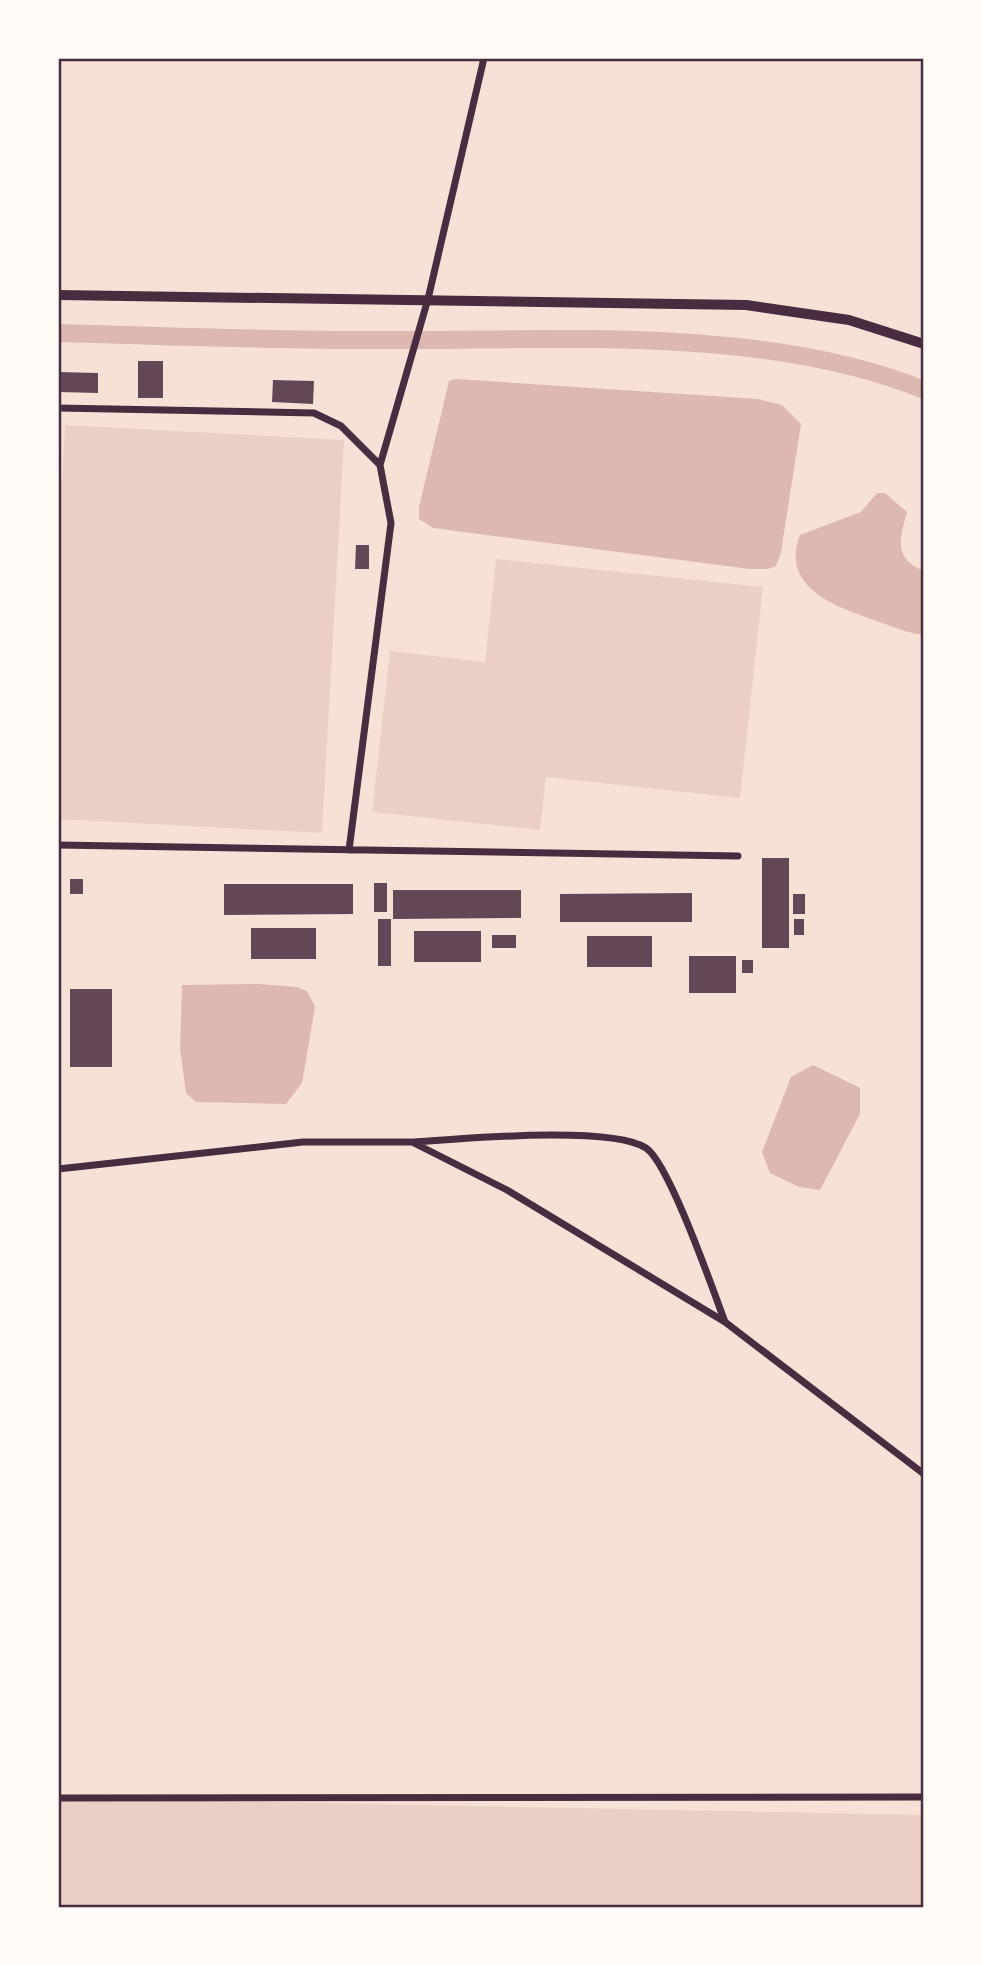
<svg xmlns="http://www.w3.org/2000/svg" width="982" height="1965" font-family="'Sofia Sans Condensed',sans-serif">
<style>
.green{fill:#ebcfc5}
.water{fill:#dcb8b0}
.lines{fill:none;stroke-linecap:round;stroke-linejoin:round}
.canal{stroke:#dcb8b0;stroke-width:18}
.building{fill:#644757}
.minor{stroke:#4a2c40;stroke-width:7}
.tertiary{stroke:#4a2c40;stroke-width:10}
.neatline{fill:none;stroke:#4a2c40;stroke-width:2.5}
</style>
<rect width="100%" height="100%" fill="#f7e1d7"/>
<!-- green -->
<path class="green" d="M65,425L344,440L322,833L58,819V559Z
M496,559L763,587L740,798L546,777L540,830L372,812L390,651L485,662Z
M58,1798L924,1815V1907H58Z"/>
<!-- water -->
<path class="water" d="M457,379L758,399L782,405L801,424L781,552L776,566L768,569H750L433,528L419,519V507L449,381Z
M877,493H885L907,512C899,540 894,559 924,571V635C906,633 889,625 871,619C834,606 780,587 800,535L861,512Z
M259,984L296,987L307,991L315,1007L302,1083L286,1104L196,1102L186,1093L180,1048L182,985Z
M813,1065L860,1088V1114L820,1190L799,1187L770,1173L762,1152L791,1077Z"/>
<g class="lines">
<!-- canal -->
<path class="canal" d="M58,333C172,336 287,341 401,340C566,340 770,327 924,390"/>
</g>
<!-- building -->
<path class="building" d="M138,361H163V398H138Z
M58,372L98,373V393L58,392Z
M273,380L314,381L313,404L272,402Z
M356,545H369V569H355Z
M762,858H789V948H762Z
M70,879H83V894H70Z
M374,883H387V912H374Z
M224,884H353V914L224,915Z
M393,890H521V918L393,919Z
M692,893V922H560V894Z
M793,894H805V914H793Z
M378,919H391V966H378Z
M794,919H804V935H794Z
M251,928H316V959H251Z
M414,931H481V962H414Z
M492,935H516V948H492Z
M587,936H652V967H587Z
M689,956H736V993H689Z
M742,960H753V973H742Z
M70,989H112V1067H70Z"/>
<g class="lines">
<!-- minor -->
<path class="minor" d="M58,408L314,413L341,426L380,465L391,523L349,850
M380,465L428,299L484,58
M58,845L738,856
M414,1142C460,1139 610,1125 646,1148C669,1163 713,1290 725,1322
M58,1169L303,1142H412L507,1190L725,1322L924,1474
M58,1798L924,1797"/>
<!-- tertiary -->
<path class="tertiary" d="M58,295L746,305L849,320L924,344"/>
</g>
<!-- border -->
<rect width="982" height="1965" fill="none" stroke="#fffaf5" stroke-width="119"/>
<rect x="60" y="60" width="862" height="1846" class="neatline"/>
</svg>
